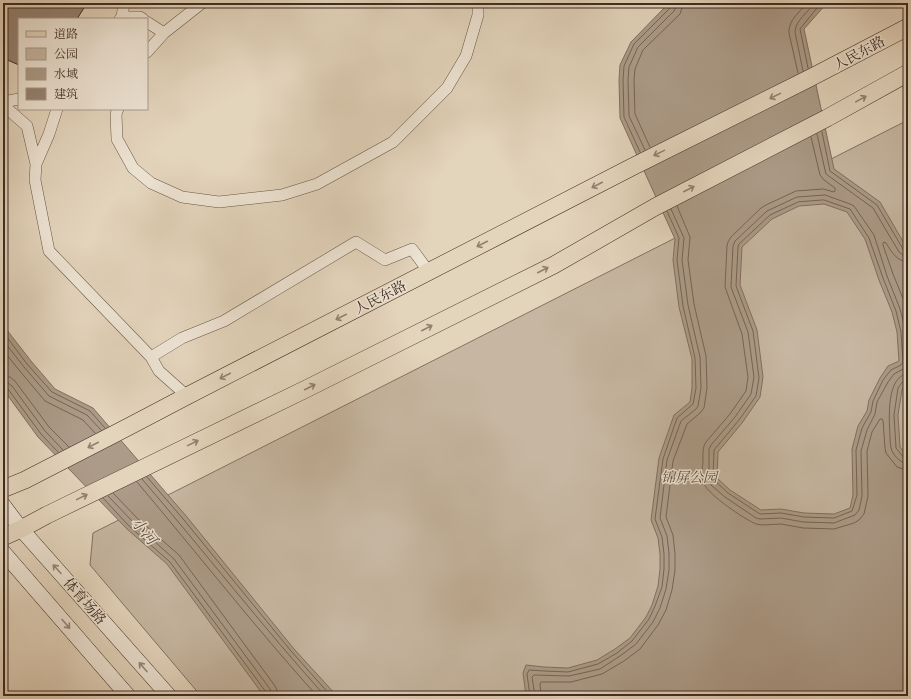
<svg xmlns="http://www.w3.org/2000/svg" width="911" height="699" font-family="'Gentium Book Plus','Noto Serif SC',serif">
<style>
.green{fill:#c7b7a2;stroke:#847262}
.water{fill:#ac9b88;stroke:#816f5f;fill-rule:evenodd}
.lines{fill:none;stroke-linecap:round;stroke-linejoin:round}
.shore{stroke:#766455;stroke-width:1}
.building{fill:#958372;stroke:#402c22}
.minor-casing{stroke:#695648;stroke-width:12}
.secondary-casing{stroke:#402c22;stroke-width:16}
.primary-casing{stroke:#402c22;stroke-width:18}
.minor{stroke:#ede3d3;stroke-width:11}
.secondary{stroke:#ede3d3;stroke-width:15}
.primary{stroke:#e3d4bc;stroke-width:17}
.oneway{stroke:#92806f}
.oneway2{stroke:#96887a}
.labels{text-anchor:middle;stroke-width:3;stroke-linejoin:round;paint-order:stroke}
.street-label{font-size:14px;fill:#402c22;stroke:#ede3d3}
.park-label{font-size:14px;font-style:italic;fill:#5b483c;stroke:#ede3d3}
.water-label{font-size:15px;font-style:italic;fill:#5b483c;stroke:#ede3d3}
</style>
<rect width="100%" height="100%" fill="#e3d4bc"/>
<filter id="stains"><feTurbulence type="fractalNoise" baseFrequency=".005" numOctaves="4"/><feColorMatrix values="0 0 0 0 .2 0 0 0 0 .09 0 0 0 0 .02 0 0 0 .5 -.17"/></filter>
<radialGradient id="worn" r=".72"><stop offset=".6" stop-color="#630" stop-opacity="0"/><stop offset="1" stop-color="#630" stop-opacity=".3"/></radialGradient>
<!-- green -->
<path class="green" d="M908,120V696H201L90,565L93,533Z"/>
<!-- water -->
<path class="water" d="M669,3H827L804,29L834,169L880,202L908,250V381L902,390L898,415L900,447L908,457V696H526L523,673L526,665L544,667L568,668L597,660L615,649L630,638L646,617L652,605L658,586L660,569V554L658,538L651,520L659,458L674,415L690,402L692,388V359L679,307L673,260L675,239L620,118L619,80L620,65L631,42ZM824,204L847,212L865,239L879,280L892,312L897,332L899,361L888,366L880,378L869,400L867,411L858,426L852,449L853,495L850,508L834,514L804,513L781,509L761,510L730,490L717,478L718,452L742,423L760,397L763,377L757,330L740,285L742,247L772,219L799,206Z
M3,325L31,361L55,389L93,408L187,517L294,649L337,696H264L167,564L127,529L38,437L3,389Z"/>
<g class="lines">
<!-- shore -->
<path class="shore" d="M808,68L800,29L821,3
M803,71L795,32C795,21 809,11 815,3
M798,73L789,33C788,20 800,12 807,3
M822,132L830,171L877,205L903,249L905,251H908
M817,134L825,170L826,174L873,208L899,252L903,255L908,256
M811,137L820,175L824,180L835,188V191L834,192L823,189L796,191L766,205L761,208L731,237L728,242L727,246L725,287L742,334L748,377L746,391L730,414L706,442C702,448 703,455 703,463C702,469 701,478 704,484C709,495 744,519 756,524L762,525L781,524L803,528L834,529L854,523L859,520L864,514L868,496L867,451L872,432L880,419H882L883,420L885,448L886,453L897,467L903,469L908,470
M650,147L635,114L634,80L635,69L643,50L680,14L682,8L683,3
M645,150L629,116L628,80L629,67L638,47L674,11L676,7L677,3
M640,152L624,117L623,80L624,66L634,44L671,7L672,3
M824,200L850,209L869,238L883,278L896,311L901,332L903,362L901,365L891,370L883,380L873,401L871,412L862,428L856,450L857,495L852,511L834,518L804,517L781,513L760,514L728,493L715,481L713,478L714,450L739,420L756,396L759,378L753,331L736,286L738,247L739,244L770,215L798,202Z
M908,262C896,261 892,252 886,243L885,242L883,243V245L893,274L906,306L908,314
M3,332L27,364L52,392L90,411L105,428
M3,340L24,367L49,396L87,415L101,430
M3,350L19,370L45,401L83,420L95,433
M908,359L906,331L900,309L887,276L874,235L854,206L850,204L825,195L797,197L767,211L735,241L733,246L731,287L748,332L754,377L751,394L735,417L711,445L709,449V481L711,485L725,497L756,518L760,519L781,518L803,522L834,523L855,515L859,510L862,496L861,451L867,430L875,414L877,402L888,382L894,374L905,368L908,362
M908,374C886,375 889,420 890,435C890,440 890,446 892,451C895,457 901,463 908,464
M3,376L10,377L15,381L49,427L69,447
M908,379L904,380L898,388L894,415L896,448L904,458L908,459
M3,382L8,383L12,386L45,431L63,450
M3,387H6L8,389L41,434L58,452
M147,477L184,520L291,651L331,696
M142,479C204,551 262,626 325,696
M137,482C197,553 255,627 317,696
M113,493L137,518L179,555L275,686L277,690L278,696
M108,496L133,522L174,559L270,689L272,696
M103,498L129,526L170,562L266,692L267,696
M530,696L527,674L529,670L544,671L568,672L598,664L617,653L632,641L649,619L655,606L662,587L664,569V554L662,537L655,519L663,459L677,418L693,404L696,388L695,358L683,306L677,260L679,238L667,211
M535,696L532,677L534,675L569,676L600,669L620,656L636,644L653,622L660,608L666,589L669,570V553L667,536L660,518L667,460L681,421L696,409L698,406L701,388L700,357L688,305L682,260L684,238L671,209
M541,696L540,684L541,682H571L602,674L624,661L640,649L658,625L666,610L672,590L675,570V554L673,535L666,517L673,461L687,424L700,413L704,408L707,388L706,356L694,304L688,260L690,237L677,206"/>
</g>
<!-- building -->
<path class="building" d="M3,3H87L77,19H19V65L3,58Z"/>
<g class="lines">
<defs>
<path id="minor" d="M122,17L124,3
M120,19L122,17H140L143,19
M147,22L164,33
M147,52L164,33L202,3
M3,102L19,99
M3,105L27,126L36,164
M57,109L49,134L36,164L35,180L49,251L151,357L159,371L187,396
M118,109L116,114L117,139L133,168L151,183L182,197L219,202L282,195L317,184L393,142L447,88L466,56L478,15V3
M151,357L182,338L224,321L356,242L385,260L412,249L429,272"/>
<path id="secondary" d="M3,505L21,529L169,696
M3,552L128,696"/>
<path id="primary" d="M3,489L25,480L128,427L187,396L632,167L810,78L908,27
M3,537L21,529L47,515L306,389L554,265L655,207L827,118L908,73"/>
</defs>
<!-- minor casing -->
<use href="#minor" class="minor-casing"/>
<!-- secondary casing -->
<use href="#secondary" class="secondary-casing"/>
<!-- primary casing -->
<use href="#primary" class="primary-casing"/>
<!-- minor -->
<use href="#minor" class="minor"/>
<!-- secondary -->
<use href="#secondary" class="secondary"/>
<!-- primary -->
<use href="#primary" class="primary"/>
</g>
<!-- one-way arrows -->
<defs><path id="oneway-shaft" d="M-6 0H5M1.5-3L5.5 0L1.5 3" fill="none" stroke-width="1.6" stroke-linecap="round" stroke-linejoin="round"/></defs>
<g class="oneway">
<use href="#oneway-shaft" transform="translate(775 96) rotate(154)"/>
<use href="#oneway-shaft" transform="translate(861 99) rotate(-29)"/>
<use href="#oneway-shaft" transform="translate(659 153) rotate(154)"/>
<use href="#oneway-shaft" transform="translate(597 185) rotate(153)"/>
<use href="#oneway-shaft" transform="translate(689 189) rotate(-27)"/>
<use href="#oneway-shaft" transform="translate(482 244) rotate(153)"/>
<use href="#oneway-shaft" transform="translate(543 270) rotate(-27)"/>
<use href="#oneway-shaft" transform="translate(341 317) rotate(153)"/>
<use href="#oneway-shaft" transform="translate(427 328) rotate(-27)"/>
<use href="#oneway-shaft" transform="translate(225 376) rotate(153)"/>
<use href="#oneway-shaft" transform="translate(310 387) rotate(-27)"/>
<use href="#oneway-shaft" transform="translate(193 443) rotate(-26)"/>
<use href="#oneway-shaft" transform="translate(93 445) rotate(153)"/>
<use href="#oneway-shaft" transform="translate(82 497) rotate(-26)"/>
</g>
<g class="oneway2">
<use href="#oneway-shaft" transform="translate(57 569) rotate(-132)"/>
<use href="#oneway-shaft" transform="translate(66 624) rotate(49)"/>
<use href="#oneway-shaft" transform="translate(143 667) rotate(-131)"/>
</g>
<g class="labels">
<!-- street labels -->
<g class="street-label">
<text transform="translate(859 53) rotate(-28)" y="5">人民东路</text>
<text transform="translate(380 297) rotate(-27)" y="5">人民东路</text>
<text transform="translate(85 601) rotate(49)" y="5">体育场路</text>
</g>
<!-- park labels -->
<g class="park-label">
<text x="689" y="482">锦屏公园</text>
</g>
<!-- water labels -->
<g class="water-label">
<text transform="translate(144 531) rotate(50)" y="5">小河</text>
</g>
</g>
<!-- margin -->
<rect width="911" height="699" fill="none" stroke="#e3d4bc" stroke-width="16"/>
<rect x="4" y="4" width="903" height="691" fill="none" stroke="#402c22" stroke-width="2"/>
<rect x="8" y="8" width="895" height="683" fill="none" stroke="#402c22"/>
<!-- legend -->
<rect x="18" y="18" width="130" height="92" fill="#ede3d3" stroke="#a89a8c"/>
<rect x="26" y="31" width="20" height="6" fill="#e3d4bc" stroke="#a89a8c"/>
<text x="54" y="38" font-size="12" fill="#402c22">道路</text>
<rect x="26" y="48" width="20" height="12" fill="#c7b7a2" stroke="#a89a8c"/>
<text x="54" y="58" font-size="12" fill="#402c22">公园</text>
<rect x="26" y="68" width="20" height="12" fill="#ac9b88" stroke="#a89a8c"/>
<text x="54" y="78" font-size="12" fill="#402c22">水域</text>
<rect x="26" y="88" width="20" height="12" fill="#958372" stroke="#a89a8c"/>
<text x="54" y="98" font-size="12" fill="#402c22">建筑</text>
<rect width="100%" height="100%" filter="url(#stains)"/>
<rect width="100%" height="100%" fill="url(#worn)"/>
</svg>
